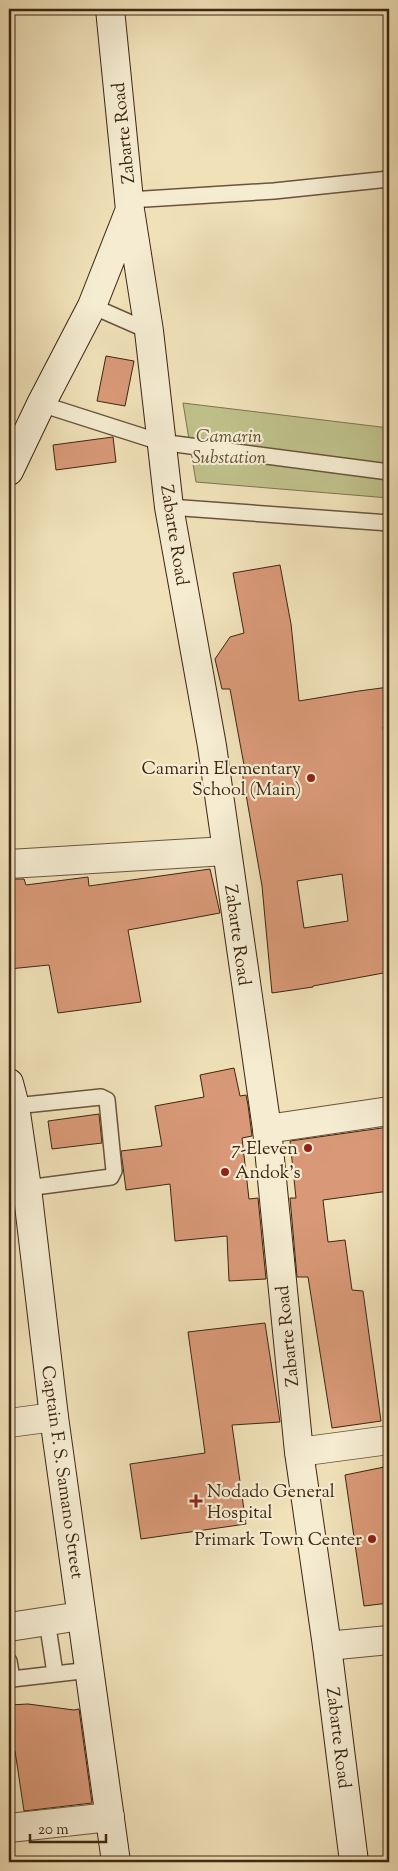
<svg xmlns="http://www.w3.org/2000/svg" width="398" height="1871" font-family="'Sorts Mill Goudy',serif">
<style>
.green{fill:#bfc18b;stroke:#7e744e}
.building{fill:#d99978;stroke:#3c2612;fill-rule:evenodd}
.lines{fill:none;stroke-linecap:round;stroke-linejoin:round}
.service-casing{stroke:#69553c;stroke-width:18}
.minor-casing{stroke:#69553c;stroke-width:30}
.tertiary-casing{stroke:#69553c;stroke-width:30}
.secondary-casing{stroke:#3c2612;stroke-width:30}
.service{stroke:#f5ecd2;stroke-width:15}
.minor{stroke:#f5ecd2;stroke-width:28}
.tertiary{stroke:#f5ecd2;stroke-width:28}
.secondary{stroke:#f5ecd2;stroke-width:28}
.poi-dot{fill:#8f2418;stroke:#f5ecd2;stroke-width:2}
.labels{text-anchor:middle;stroke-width:4.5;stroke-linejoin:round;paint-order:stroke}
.street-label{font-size:18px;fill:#3c2612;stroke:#f5ecd2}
.park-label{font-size:18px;font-style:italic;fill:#5d4d30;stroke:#f5ecd2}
.poi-label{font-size:18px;fill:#3c2612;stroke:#f5ecd2;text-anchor:end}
</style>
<rect width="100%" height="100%" fill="#f0e1b9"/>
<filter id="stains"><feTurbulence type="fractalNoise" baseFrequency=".004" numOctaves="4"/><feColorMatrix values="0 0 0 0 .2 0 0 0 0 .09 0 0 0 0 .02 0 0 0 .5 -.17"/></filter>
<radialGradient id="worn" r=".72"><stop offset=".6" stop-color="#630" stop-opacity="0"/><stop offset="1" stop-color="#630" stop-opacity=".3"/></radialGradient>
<!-- green -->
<path class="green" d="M183,403L389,428V498L196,482Z"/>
<!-- building -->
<path class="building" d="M106,356L134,361L125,406L97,401Z
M113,437L116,462L56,470L53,445Z
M280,565L291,624L299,701L359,691L389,687V726L383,727L389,776V972L313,986V987L272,993L262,886L241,766L244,765L230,689H222L215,659L230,637L244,633L233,573ZM342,874L348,921L304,928L297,881Z
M210,869L220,913L128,930L141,1002L58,1013L49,965L9,969V879H24L26,885L88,877L89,886Z
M234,1068L240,1096L246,1095L248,1105L252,1136L242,1138L249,1199L258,1198L266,1279L229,1281L227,1236L175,1241L170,1184L126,1190L121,1151L162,1146L155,1106L204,1097L200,1075Z
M99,1114L102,1143L52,1149L48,1121Z
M389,1127V1191L323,1200L328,1242L345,1240L352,1290L363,1291L381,1421L332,1428L308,1277H297L290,1198H296L290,1141Z
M265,1323L280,1422L232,1425L246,1524L141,1539L130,1464L205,1453L188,1332Z
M389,1466V1603L364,1606L345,1475Z
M28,1704L74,1710L79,1709L92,1803L24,1811L15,1751L9,1752V1705Z"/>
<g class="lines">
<defs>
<path id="service" d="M129,200L274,191L389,179
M92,306L149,331
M41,404L160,442L389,472
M169,507L389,523
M15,1106L101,1097L107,1100L114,1171L111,1177L27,1188
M47,1621L55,1673
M9,1661L12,1679L90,1670"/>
<path id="minor" d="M267,1129L389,1111
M9,1423L54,1417
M299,1452L389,1440
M9,1627L81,1616
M327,1646L389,1640
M9,1828L110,1817"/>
<path id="tertiary" d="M9,864L226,851"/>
<path id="secondary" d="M110,9L130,210L149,331L169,507L212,746L267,1129L299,1452L327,1646L354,1862
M9,471L41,404L92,306L129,212
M9,1083L15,1106L27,1188L54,1417L116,1862"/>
</defs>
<!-- service casing -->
<use href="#service" class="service-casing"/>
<!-- minor casing -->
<use href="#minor" class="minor-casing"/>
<!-- tertiary casing -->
<use href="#tertiary" class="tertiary-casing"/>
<!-- secondary casing -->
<use href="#secondary" class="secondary-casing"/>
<!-- service -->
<use href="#service" class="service"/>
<!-- minor -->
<use href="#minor" class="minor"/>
<!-- tertiary -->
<use href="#tertiary" class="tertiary"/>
<!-- secondary -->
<use href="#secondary" class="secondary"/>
</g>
<!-- markers -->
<g class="poi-dot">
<circle cx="311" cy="778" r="5"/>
<circle cx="308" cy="1148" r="5"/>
<circle cx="225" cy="1172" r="5"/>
<path d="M193.5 1493.5h5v5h5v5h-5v5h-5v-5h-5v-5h5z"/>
<circle cx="372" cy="1539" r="5"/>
</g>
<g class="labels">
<!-- street labels -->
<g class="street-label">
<text transform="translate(123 133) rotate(-96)" y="6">Zabarte Road</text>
<text transform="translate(175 535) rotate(81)" y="6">Zabarte Road</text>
<text transform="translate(238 935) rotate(82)" y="6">Zabarte Road</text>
<text transform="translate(287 1336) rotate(-96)" y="6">Zabarte Road</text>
<text transform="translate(63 1472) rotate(82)" y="6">Captain F. S. Samano Street</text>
<text transform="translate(339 1738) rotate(83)" y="6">Zabarte Road</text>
</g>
<!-- park labels -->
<g class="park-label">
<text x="229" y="442">Camarin<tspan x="229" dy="21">Substation</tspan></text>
</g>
<!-- poi labels -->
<g class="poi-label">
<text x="301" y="774">Camarin Elementary<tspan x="301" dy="21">School (Main)</tspan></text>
<text x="298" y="1154">7-Eleven</text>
<text x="235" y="1178" text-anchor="start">Andok's</text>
<text x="207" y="1497" text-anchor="start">Nodado General<tspan x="207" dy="21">Hospital</tspan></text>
<text x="362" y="1545">Primark Town Center</text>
</g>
</g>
<!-- margin -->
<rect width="398" height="1871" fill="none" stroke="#f0e1b9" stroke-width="30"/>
<rect x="10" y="10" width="378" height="1851" fill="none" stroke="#3c2612" stroke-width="2.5"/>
<rect x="15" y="15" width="368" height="1841" fill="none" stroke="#3c2612"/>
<!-- scale -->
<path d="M30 1834v8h76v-8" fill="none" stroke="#3c2612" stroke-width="2.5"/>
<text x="38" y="1834" font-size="15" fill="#3c2612" stroke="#f5ecd2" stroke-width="4" paint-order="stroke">20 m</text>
<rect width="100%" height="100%" filter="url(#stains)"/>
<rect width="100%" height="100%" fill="url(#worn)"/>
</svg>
